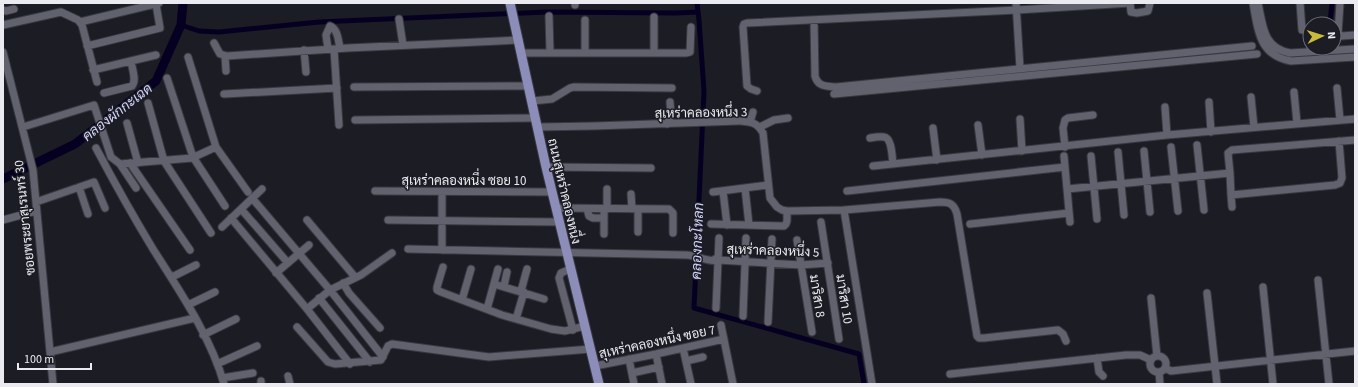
<svg xmlns="http://www.w3.org/2000/svg" width="1358" height="387" font-family="'Source Sans 3',Sarabun,sans-serif">
<style>
.lines{fill:none;stroke-linecap:round;stroke-linejoin:round}
.canal{stroke:#050021;stroke-width:5}
.river{stroke:#050021;stroke-width:9}
.minor-casing{stroke:#393940;stroke-width:9}
.major-casing{stroke:#393940;stroke-width:11}
.minor{stroke:#61626d;stroke-width:7}
.major{stroke:#8c8db8;stroke-width:9}
.labels{text-anchor:middle;stroke-width:3;stroke-linejoin:round;paint-order:stroke}
.street-label{font-size:13px;fill:#eaeaf0;stroke:#1c1c25}
.water-label{font-size:14px;font-style:italic;fill:#d1d3f8;stroke:#1c1c25}
</style>
<rect width="100%" height="100%" fill="#1c1c25"/>
<g class="lines">
<!-- canal -->
<path class="canal" d="M697,3L699,20L704,91L694,308L859,354L864,384
M1330,24L1332,3
M181,25L199,31L219,32L319,22L546,12L676,13L698,12"/>
<!-- river -->
<path class="river" d="M3,179L75,144L156,81L181,25L183,3"/>
<defs>
<path id="minor" d="M575,3V5
M1016,3L1020,68
M1253,3C1258,31 1259,55 1291,61L1355,57
M1258,3C1263,26 1263,48 1290,53L1355,49
M1300,3L1302,30
M1340,3L1338,34L1342,36L1355,35
M3,10L6,11L14,9
M549,16L550,52
M654,17V53
M399,19L403,45
M814,20L815,76C818,87 826,86 836,87L1252,46
M80,22L159,3
M3,25L61,12L78,20L82,25L97,82
M214,43L220,54L227,56L348,48L519,40
M87,46L160,28L156,4
M328,49L326,35L330,26C338,29 338,40 340,48
M334,49L339,125
M304,50L306,72
M3,52L33,170L53,384
M585,52V20
M522,53H686L690,52L691,27
M225,56L226,71
M188,57L216,147L248,192
M93,70L156,55
M167,78L193,157L225,206
M354,87L528,86
M1337,88L1340,120
M757,91L751,89L747,86L743,27L744,24L747,23L1017,10L1130,3L1131,12L1137,13L1148,11L1150,3
M1294,92L1297,123
M104,93L132,86C137,80 132,69 131,61
M224,94L337,88
M834,94L1257,54
M1251,97L1254,127
M532,101L552,99L570,88L574,87L672,88
M1209,102L1211,132
M148,103L164,161L211,233
M1165,107L1167,135
M1020,119L1022,151
M355,120L535,118
M750,122L753,112
M127,123L138,163
M667,124L671,115L670,102
M978,125L982,155
M23,127L94,105L111,157L120,164L192,158L216,147
M537,127L594,126L739,121C751,122 757,122 763,133L770,198L777,207L782,210L787,211L844,210L940,202C950,202 954,204 957,214L977,336L979,338H984L1058,330L1063,334L1066,341
M760,127L774,120L788,118
M933,128L937,160
M870,138C875,137 880,136 884,137C892,138 892,157 893,164
M1197,145L1204,210
M1065,147L1063,128L1065,120L1068,118L1093,115
M1171,147L1178,211
M96,148C114,182 133,216 153,249C179,290 211,337 224,384
M1144,151L1150,212
M1118,152L1124,215
M1064,156L1070,222
M1091,156L1097,219
M130,163L190,250
M120,164L136,188
M873,166L1167,135L1355,119
M546,167L651,168
M1230,173L1231,195L1335,185L1340,183L1342,178L1339,141
M79,187L88,214
M745,188L749,225
M607,189V209
M1067,189L1230,173L1228,153L1232,150L1355,140
M375,191L552,192
M723,191L727,225
M847,191L1065,167
M713,192L768,185
M631,194L632,209
M1231,195L1232,207
M252,198L330,290L383,357
M36,202L94,182L105,208
M556,208L669,209L673,213V233
M241,209L288,263
M587,209L589,216L593,218H604
M638,209V232
M844,210L872,384
M231,218L307,309L350,364
M3,220L36,211
M307,220L355,277
M388,220L560,222
M821,222L839,339
M711,224L784,226L786,224L787,221V211
M970,224L1069,213
M222,227L262,189
M604,234V209
M797,240L812,332
M408,249L687,255C696,255 710,263 718,260
M442,250V192
M715,259L718,260L801,265L828,263
M443,267L437,287V290L441,292L502,315L551,329L565,331L585,326
M570,269L561,273L559,278L573,330
M276,273L309,245
M172,277L196,265
M1318,280L1329,384
M343,283L349,293L380,328
M494,284L544,299
M504,286L507,272
M1263,287L1273,384
M521,291L527,269
M1207,293L1217,384
M319,298L370,362
M1151,298L1157,356
M462,300L471,269
M188,305L215,292
M716,308L719,238
M307,309L330,290L361,275L392,253
M487,309L498,269
M743,316L746,238
M516,319L524,292
M768,322L772,239
M721,325L733,384
M297,327L328,362L335,364L381,360L388,346L392,344L489,357L591,349
M203,335L236,319
M683,348L691,384
M50,352L195,318
M656,354L662,384
M1150 364a8 8 0 1 1 16 0a8 8 0 1 1-16 0Z
M1097,358L1099,372L1103,376
M629,359L634,384
M686,361L703,357
M217,364L257,346
M595,366L656,354L724,339
M1165,368L1171,371L1355,351
M1159,372L1160,384
M632,373L659,367
M950,374L1126,355H1140L1151,360
M288,376L290,384
M222,378L253,373
M261,381V384"/>
<path id="major" d="M510,3L546,167L599,384"/>
</defs>
<!-- minor casing -->
<use href="#minor" class="minor-casing"/>
<!-- major casing -->
<use href="#major" class="major-casing"/>
<!-- minor -->
<use href="#minor" class="minor"/>
<!-- major -->
<use href="#major" class="major"/>
</g>
<g class="labels">
<!-- street labels -->
<g class="street-label">
<text transform="translate(701 112) rotate(-1)" y="5">สุเหร่าคลองหนึ่ง 3</text>
<text x="464" y="185">สุเหร่าคลองหนึ่ง ซอย 10</text>
<text transform="translate(565 191) rotate(77)" y="5">ถนนสุเหร่าคลองหนึ่ง</text>
<text transform="translate(24 218) rotate(-96)" y="5">ซอยพระยาสุเรนทร์ 30</text>
<text transform="translate(773 250) rotate(2)" y="5">สุเหร่าคลองหนึ่ง 5</text>
<text transform="translate(818 296) rotate(81)" y="5">มาริสา 8</text>
<text transform="translate(845 299) rotate(81)" y="5">มาริสา 10</text>
<text transform="translate(657 341) rotate(-12)" y="5">สุเหร่าคลองหนึ่ง ซอย 7</text>
</g>
<!-- water labels -->
<g class="water-label">
<text transform="translate(117 112) rotate(-38)" y="5">คลองผักกะเฉด</text>
<text transform="translate(697 241) rotate(-88)" y="5">คลองกะโหลก</text>
</g>
</g>
<!-- border -->
<rect width="1358" height="387" fill="none" stroke="#eaeaf0" stroke-width="8"/>
<!-- north arrow -->
<g transform="translate(1322 36) rotate(86)"><circle r="19" fill="#1c1c25" stroke="#6e6e76"/>
<path d="M0-3L7 15L0 10L-7 15Z" fill="#c9bb3b"/>
<text y="-6" font-size="11" font-weight="bold" text-anchor="middle" fill="#eaeaf0">N</text>
</g>
<!-- scale -->
<path d="M18 363v6h73v-6" fill="none" stroke="#eaeaf0" stroke-width="2"/>
<text x="24" y="363" font-size="12" fill="#eaeaf0" stroke="#1c1c25" stroke-width="3" paint-order="stroke">100 m</text>
</svg>
